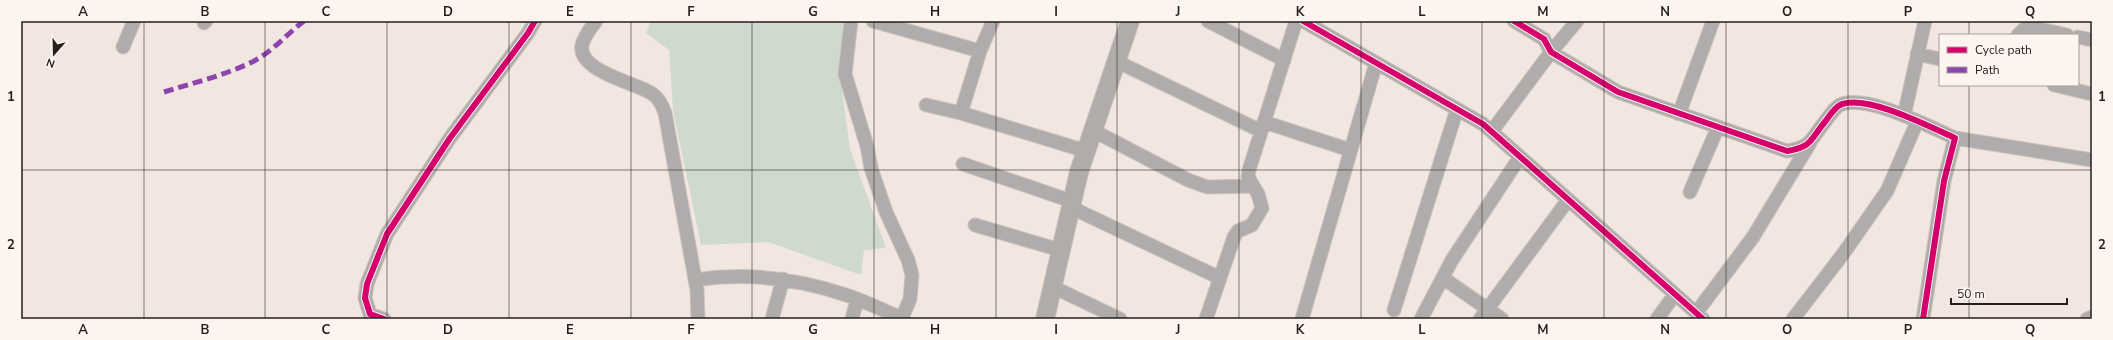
<svg xmlns="http://www.w3.org/2000/svg" width="2113" height="340" font-family="'Nunito Sans',sans-serif">
<style>
.green{fill:#d0dacc}
.lines{fill:none;stroke-linecap:round;stroke-linejoin:round}
.street-casing{stroke:#cbc3bf;stroke-width:15}
.secondary-casing{stroke:#cbc3bf;stroke-width:20}
.street{stroke:#b1acac;stroke-width:13}
.secondary{stroke:#b1abaa;stroke-width:18}
.quiet{stroke:#8e44ad;stroke-width:5;stroke-dasharray:10 5;stroke-linecap:butt}
.cycleway-casing{stroke:#fdf4f0;stroke-width:8}
.cycleway{stroke:#d6006c;stroke-width:6}
.grid{fill:none;stroke:#251e1a;stroke-width:1;stroke-opacity:0.55}
.neatline{fill:none;stroke:#251e1a;stroke-width:1.5}
.grid-label{font-size:13px;text-anchor:middle;font-weight:bold;fill:#251e1a}
</style>
<rect width="100%" height="100%" fill="#f2e6e1"/>
<!-- green -->
<path class="green" d="M651,21H847L840,75L850,149L886,248L864,250L861,275L768,242L701,245L673,110L669,50L646,33Z"/>
<g class="lines">
<defs>
<path id="street" d="M596,21C591,28 584,36 582,45C577,71 636,83 651,93C659,98 662,105 665,113L697,290L698,319
M851,21L845,74L867,146L871,168L886,212L908,260L912,275L910,299L902,318L904,319
M873,21L980,51
M1208,21L1284,60
M1303,21L1483,124L1703,319
M1514,21L1544,39L1551,52L1618,92L1787,151C1812,147 1810,140 1824,123C1828,118 1834,108 1840,105C1865,93 1930,127 1955,138L1944,181L1923,319
M204,23L206,21
M2018,35L2024,29L2035,28L2067,35
M2078,37L2092,40
M123,47L134,21
M1917,54L1940,59
M1116,61L1261,131
M2054,85L2092,94
M926,105L961,113L1086,151
M961,113L980,51L993,21
M1679,114L1713,21
M1904,116L1925,21
M1264,122L1350,150
M1092,130L1188,180L1207,187L1253,186
M1492,131L1551,52L1577,21
M1955,138L2092,160
M963,164L1071,201
M1690,192L1718,127
M1070,207L1220,278
M975,225L1060,250
M1443,278L1502,319
M695,280C747,272 796,278 846,295C865,301 884,311 902,318
M1051,286L1120,319
M1394,310L1457,109
M1696,313L1753,237L1810,143
M384,319L370,314L365,298L367,284L387,234L450,138L528,33L535,21
M772,319L783,279
M852,319L857,300
M1206,319L1234,237L1238,231L1252,225L1262,208L1258,194L1248,177L1249,170L1296,21
M1302,319L1376,63
M1421,319L1452,260L1520,157
M1480,319L1568,200
M1657,319L1675,294
M1793,319L1843,254L1887,191L1917,122
M2087,319L2092,317"/>
<path id="secondary" d="M1045,319L1079,172L1130,21"/>
</defs>
<!-- street casing -->
<use href="#street" class="street-casing"/>
<!-- secondary casing -->
<use href="#secondary" class="secondary-casing"/>
<!-- street -->
<use href="#street" class="street"/>
<!-- secondary -->
<use href="#secondary" class="secondary"/>
<!-- quiet -->
<path class="quiet" d="M164,92C193,83 226,75 254,61C273,51 287,34 304,21"/>
<defs>
<path id="cycleway" d="M1303,21L1483,124L1703,319
M1514,21L1544,39L1551,52L1618,92L1787,151C1812,147 1810,140 1824,123C1828,118 1834,108 1840,105C1865,93 1930,127 1955,138L1944,181L1923,319
M384,319L370,314L365,298L367,284L387,234L450,138L528,33L535,21"/>
</defs>
<!-- cycleway casing -->
<use href="#cycleway" class="cycleway-casing"/>
<!-- cycleway -->
<use href="#cycleway" class="cycleway"/>
</g>
<!-- grid -->
<path class="grid" d="M144,21V319M265,21V319M387,21V319M509,21V319M631,21V319M752,21V319M874,21V319M996,21V319M1117,21V319M1239,21V319M1361,21V319M1482,21V319M1604,21V319M1726,21V319M1848,21V319M1969,21V35M1969,85V319M21,170H2092"/>
<!-- border -->
<rect width="2113" height="340" fill="none" stroke="#fdf4f0" stroke-width="44"/>
<!-- legend -->
<rect x="1939" y="34" width="140" height="52" fill="#fdf4f0" stroke="#a79e9a"/>
<rect x="1947" y="47" width="20" height="6" fill="#d6006c" stroke="#a79e9a"/>
<text x="1975" y="54" font-size="12" fill="#251e1a">Cycle path</text>
<rect x="1947" y="67" width="20" height="6" fill="#8e44ad" stroke="#a79e9a"/>
<text x="1975" y="74" font-size="12" fill="#251e1a">Path</text>
<!-- north arrow -->
<g transform="translate(54 54) rotate(200)" stroke="#fdf4f0" stroke-width="3" paint-order="stroke">
<path d="M0-3L7 15L0 10L-7 15Z" fill="#251e1a"/>
<text y="-6" font-size="11" font-weight="bold" text-anchor="middle" fill="#251e1a">N</text>
</g>
<!-- scale -->
<path d="M1951 298v6h116v-6" fill="none" stroke="#251e1a" stroke-width="2"/>
<text x="1957" y="298" font-size="12" fill="#251e1a" stroke="#fdf4f0" stroke-width="3" paint-order="stroke">50 m</text>
<rect x="22" y="22" width="2069" height="296" class="neatline"/>
<g class="grid-label">
<text x="83" y="16">A</text>
<text x="205" y="16">B</text>
<text x="326" y="16">C</text>
<text x="448" y="16">D</text>
<text x="570" y="16">E</text>
<text x="691" y="16">F</text>
<text x="813" y="16">G</text>
<text x="935" y="16">H</text>
<text x="1056" y="16">I</text>
<text x="1178" y="16">J</text>
<text x="1300" y="16">K</text>
<text x="1422" y="16">L</text>
<text x="1543" y="16">M</text>
<text x="1665" y="16">N</text>
<text x="1787" y="16">O</text>
<text x="1908" y="16">P</text>
<text x="2030" y="16">Q</text>
<text x="11" y="101">1</text>
<text x="2102" y="101">1</text>
<text x="11" y="249">2</text>
<text x="2102" y="249">2</text>
<text x="83" y="334">A</text>
<text x="205" y="334">B</text>
<text x="326" y="334">C</text>
<text x="448" y="334">D</text>
<text x="570" y="334">E</text>
<text x="691" y="334">F</text>
<text x="813" y="334">G</text>
<text x="935" y="334">H</text>
<text x="1056" y="334">I</text>
<text x="1178" y="334">J</text>
<text x="1300" y="334">K</text>
<text x="1422" y="334">L</text>
<text x="1543" y="334">M</text>
<text x="1665" y="334">N</text>
<text x="1787" y="334">O</text>
<text x="1908" y="334">P</text>
<text x="2030" y="334">Q</text>
</g>
</svg>
